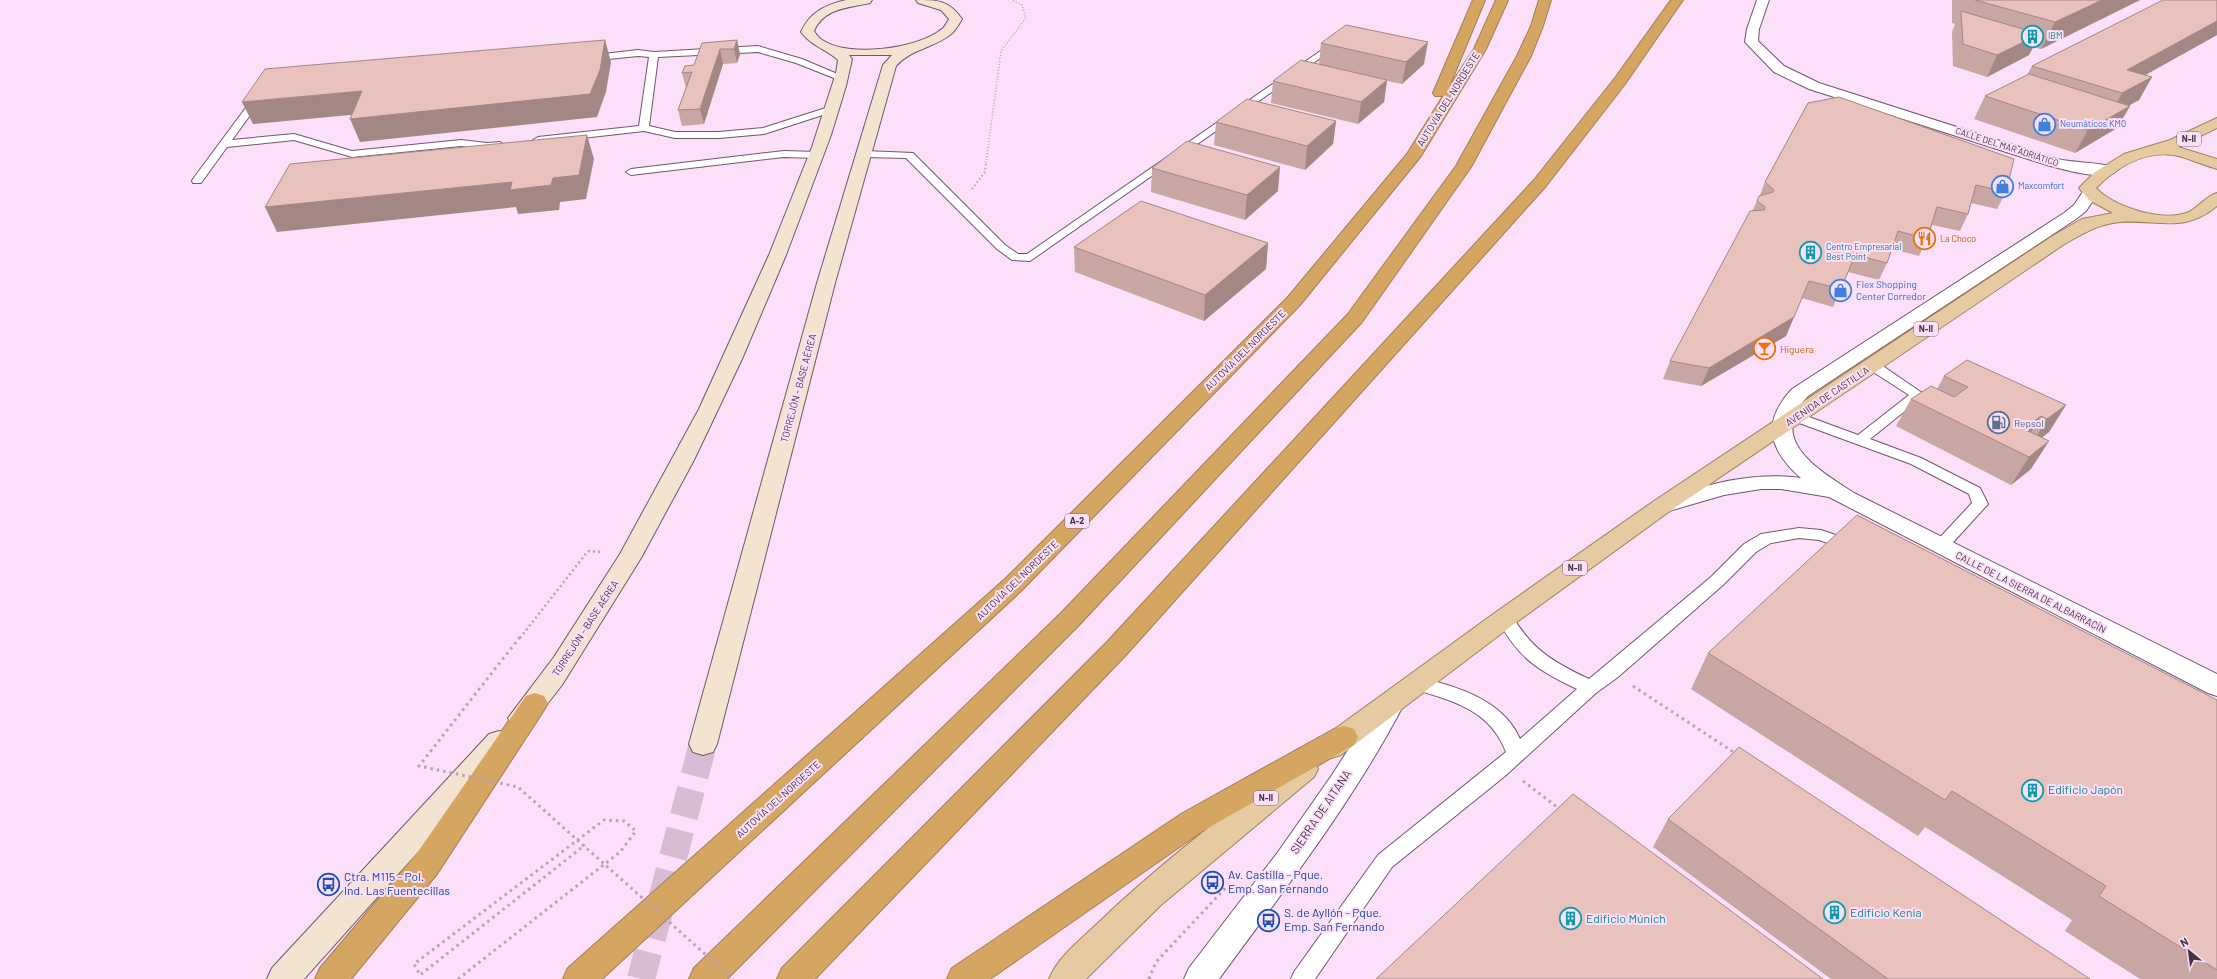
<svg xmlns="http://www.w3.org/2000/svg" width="2217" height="979" font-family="Barlow,sans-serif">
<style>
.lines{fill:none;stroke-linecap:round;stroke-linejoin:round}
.secondary-tunnel{stroke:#d7bdd4;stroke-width:28;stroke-dasharray:28 14;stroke-linecap:butt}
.service-casing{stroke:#70576d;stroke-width:2}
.minor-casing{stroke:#70576d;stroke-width:2}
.tertiary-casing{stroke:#70576d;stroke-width:2}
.secondary-casing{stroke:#70576d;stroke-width:2}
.primary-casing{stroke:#a27f56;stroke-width:2}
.motorway-casing{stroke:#a27f56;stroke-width:2}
.path-far3{stroke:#b7a1b5;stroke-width:1.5;stroke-dasharray:1 2;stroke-linecap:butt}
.path-far2{stroke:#b7a1b5;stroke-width:2;stroke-dasharray:1.5 2.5;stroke-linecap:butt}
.path-far1{stroke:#b7a1b5;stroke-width:2.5;stroke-dasharray:2 3;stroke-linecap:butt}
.path{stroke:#b7a1b5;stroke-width:3;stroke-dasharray:2.5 4;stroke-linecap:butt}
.service{fill:#fff;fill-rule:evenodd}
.minor{fill:#fff;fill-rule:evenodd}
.tertiary{fill:#fff;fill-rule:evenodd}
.secondary{fill:#f2e4d0;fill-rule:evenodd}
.primary{fill:#e6caa1;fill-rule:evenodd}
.motorway{fill:#d5a662;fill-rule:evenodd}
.path-bridge-far1{stroke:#b7a1b5;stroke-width:2.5;stroke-dasharray:2 3;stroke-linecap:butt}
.path-bridge{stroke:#b7a1b5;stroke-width:3;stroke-dasharray:2.5 4;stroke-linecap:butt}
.wall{fill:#c8a6a3}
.shaded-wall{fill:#a38784}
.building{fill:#e9c1bd;stroke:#a38784}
.labels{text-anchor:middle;stroke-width:4;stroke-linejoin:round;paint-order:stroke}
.far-culture-label{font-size:9px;fill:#0d838f;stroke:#fcdff9;text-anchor:start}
.far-shop-label{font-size:9px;fill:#366cbe;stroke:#fcdff9;text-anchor:start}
.shield{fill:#fcdff9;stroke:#7a6978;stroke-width:1}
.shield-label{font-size:9px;font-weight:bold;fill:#423741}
.far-street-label{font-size:9px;fill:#423741;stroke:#fcdff9}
.far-food-label{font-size:9px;fill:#c56008;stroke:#fcdff9;text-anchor:start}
.street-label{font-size:10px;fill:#423741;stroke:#fcdff9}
.shop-label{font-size:10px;fill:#366cbe;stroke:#fcdff9;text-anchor:start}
.food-label{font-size:10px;fill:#c56008;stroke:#fcdff9;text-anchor:start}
.service-label{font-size:10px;fill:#4e5e75;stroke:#fcdff9;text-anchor:start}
.near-culture-label{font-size:12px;fill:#0d838f;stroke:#fcdff9;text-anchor:start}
.near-street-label{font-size:12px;fill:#423741;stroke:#fcdff9}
.near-transit-label{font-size:12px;fill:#164399;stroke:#fcdff9;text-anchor:start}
</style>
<rect width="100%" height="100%" fill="#fcdff9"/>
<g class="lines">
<!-- secondary-tunnel -->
<path class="secondary-tunnel" d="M641,979L703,744"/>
<defs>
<path id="service" d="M1332,43L1339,45L1030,261L1012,260L997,249L906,158L865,157L860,154L865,151L913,153L1005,245L1018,254H1027Z
M758,46L802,59L847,78L845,80H839L796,63L758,52L658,57L649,126L675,132H719L763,128L832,106L835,107V111L764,134L719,138H675L644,131L538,143L533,140L538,137L639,126L649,57L638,56L589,61L586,60V56L638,50L654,52Z
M259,93L264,96L232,140L294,134L352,151L461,140L487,143L500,142L505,145L500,148L487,149L461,146L352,157L294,140L227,147L201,183H193L192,181L193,179L256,94Z
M784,151L817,152L822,155L817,158L784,157L631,175L626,172L631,169Z
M1872,361L1877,362L1925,395L1870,439L1921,458L1980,488L1988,504L1946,550L1940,551L1934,550L1932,546L1972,503L1969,494L1911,464L1791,420L1789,417L1791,414H1801L1858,435L1909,395L1867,368L1865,365L1867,362Z
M1799,528L1821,530L1856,542L1858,546L1856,550L1850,551L1819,540L1799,538L1771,543L1756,552L1723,585L1618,677L1596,693L1505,776L1392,867L1315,979H1291L1294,972L1378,855L1506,752C1489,708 1451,701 1411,688L1408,683L1411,678C1420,675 1428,679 1437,682C1470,691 1506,706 1520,739L1577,689C1537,670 1518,658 1497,618L1499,614L1505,612L1511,614C1531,649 1553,662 1589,679L1711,577L1744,544L1761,534Z"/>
<path id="minor" d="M2090,188L2096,190L2098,193L2086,211L2076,219L1808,396C1765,440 1820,471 1854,493L2217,674V696L2208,693L1829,497L1781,489H1761L1724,495L1662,513L1654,511L1651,506L1654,501C1705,486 1748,471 1801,478C1769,450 1761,422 1792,389L2064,213L2074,205L2084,190Z
M1391,694L1400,697L1404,704C1353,802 1284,890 1219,979H1184L1189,968L1278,852L1332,775L1382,697Z"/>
<path id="tertiary" d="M1757,0H1769L1759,29L1758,41L1784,66L1819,83L2057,159C2076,163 2096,162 2114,167L2117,170L2114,173C2093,179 2067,170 2047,165L1809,89L1774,72L1745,42L1747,29Z"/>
<path id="secondary" d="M846,0H872L870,3C848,8 824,8 814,31C816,34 819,38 822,40C849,58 918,49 942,29C945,27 947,22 949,19L941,10L918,3L916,0C937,0 949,0 962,19C959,24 955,31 951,34C934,48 911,49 896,66L835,283L717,744L713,752L703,755L693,752L689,744L817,283L883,65L892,55H849L852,59L846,86L831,135L786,255L742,359L694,460L641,558L562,685L530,726L521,729L512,726L508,718L554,657L620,554L699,409L769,255L812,147L836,73L838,60C826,49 811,46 801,32C810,12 825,5 846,0Z
M499,731L509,734L513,742L509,750L304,979H267L272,968L489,734Z"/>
<path id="primary" d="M2217,118V128L2178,147L2217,159V169C2204,165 2192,160 2179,156C2147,149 2118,166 2096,188C2114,207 2163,223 2189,212C2199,207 2206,196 2217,193V206C2184,234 2157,219 2120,222C2098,224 2082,234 2063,245L1670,511L1514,624L1341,755L1331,758L1321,755L1317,747L1321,739L1496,612L1654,501L2051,237L2082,219L2113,213L2089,200L2079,188L2095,172L2124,154L2170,140Z
M1304,758L1314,761L1318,769L1314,777L1161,905L1086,979H1049C1058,957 1080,940 1097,924C1158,865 1227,813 1294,761Z"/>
<path id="motorway" d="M1473,0H1485L1449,87L1474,49L1496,0H1508L1486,49L1421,156L1300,305L1021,591L602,979H563L568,968L1005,579L1288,297L1407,154L1443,96H1435L1433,93Z
M1539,0H1551L1543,26L1531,56L1471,167L1362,322L1079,625L727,979H689L694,968L1061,613L1348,314L1456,166L1517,56L1531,26Z
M1671,0H1683L1625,84L1546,186L1125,656L815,979H777L782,968L1107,642L1534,180L1615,78Z
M535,693L544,696L548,703L544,710L437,874L351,979H315L320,968L415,856L526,696Z
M1344,726L1354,729L1358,737L1354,745L1201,832L990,979H947L952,968L1181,814L1334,729Z"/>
</defs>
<!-- service casing -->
<use href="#service" class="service-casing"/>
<!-- minor casing -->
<use href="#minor" class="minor-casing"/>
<!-- tertiary casing -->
<use href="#tertiary" class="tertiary-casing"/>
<!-- secondary casing -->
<use href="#secondary" class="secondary-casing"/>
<!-- primary casing -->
<use href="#primary" class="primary-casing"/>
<!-- motorway casing -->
<use href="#motorway" class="motorway-casing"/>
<!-- path-far3 -->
<path class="path-far3" d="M986,163L1001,51L1026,18L1022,5L1012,0"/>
<!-- path-far2 -->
<path class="path-far2" d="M972,189L985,172L986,162"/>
<!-- path-far1 -->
<path class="path-far1" d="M588,551L601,552"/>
<!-- path -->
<path class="path" d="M1633,686L1735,753
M1523,781L1561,810
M458,979L620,852L636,831L624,821L604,820L414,964L420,975L585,845
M1149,979L1156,962L1232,881"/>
<!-- service -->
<use href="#service" class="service"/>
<!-- minor -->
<use href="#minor" class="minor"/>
<!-- tertiary -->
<use href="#tertiary" class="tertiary"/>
<!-- secondary -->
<use href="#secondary" class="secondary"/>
<!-- primary -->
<use href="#primary" class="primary"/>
<!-- motorway -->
<use href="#motorway" class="motorway"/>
<!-- path-bridge-far1 -->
<path class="path-bridge-far1" d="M520,638L588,551"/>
<!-- path-bridge -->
<path class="path-bridge" d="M520,637L419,766L518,787L733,979"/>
</g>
<!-- wall -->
<path class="wall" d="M1952,0H2140L2041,49L2033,47L2029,55L1987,77L1953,66L1952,32L1955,24L1952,23Z
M2217,0V35L2145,75L2152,77L2139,100L2129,105L2130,106L2117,128L2075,153L1974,119L1985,96L2027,75L2032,66Z
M737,40L740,54L737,63L723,64L704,124L682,126L678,110L686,88L682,73L694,65L702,43Z
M1321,43L1424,64L1402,84L1387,81L1384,102L1358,124L1271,103L1273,81L1319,64Z
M1808,103L2006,192L1997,209L1971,203L1968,214L1960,231L1932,225L1927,239L1919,256L1892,249L1887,263L1879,280L1848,272L1833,307L1802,298L1786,336L1701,386L1663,379L1670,361L1753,210L1759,196L1760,195L1765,182Z
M1336,121L1333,144L1305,170L1214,145L1216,122Z
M1152,168L1278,191L1245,220L1151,192Z
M1268,243L1266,269L1204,321L1075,272L1074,247Z
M1944,376L2066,405L2049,432L2041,438L2031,469L2011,485L1896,426L1911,399L1937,389Z
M1708,653L2217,700V979H2140L2065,931L2072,920L1925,827L1918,836L1691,689Z
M1668,819L2090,979H1831L1653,847Z"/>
<!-- shaded-wall -->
<path class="shaded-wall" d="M2102,0H2140L2041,49L2055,22Z
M2217,21V35L2115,92L2127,70Z
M2040,34L2029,55L1987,77L1997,55Z
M605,40L611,62L606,92L597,117L360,142L350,119Z
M737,40L740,54L737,63L734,49Z
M1428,42L1424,64L1402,84L1406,62Z
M720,49L723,64L704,124L700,109Z
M2152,77L2139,100L2110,116L2122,93Z
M1387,80L1384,102L1358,124L1361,102Z
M362,91L371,113L253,124L242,102Z
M2130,106L2117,128L2075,153L2088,130Z
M1336,121L1333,144L1305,170L1307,146Z
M587,135L594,159L586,199L560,202L559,210L518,214L516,207L277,232L265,207L553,178Z
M1280,167L1278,191L1245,220L1247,195Z
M1268,243L1266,269L1204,321L1205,295Z
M1794,317L1786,336L1701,386L1709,368Z
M2066,405L2049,432L2030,447L2047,419Z
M2041,416L2024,444V429Z
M2049,441L2031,469L2011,485L2029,457Z"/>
<!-- building -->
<path class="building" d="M1975,0H2102L2055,22Z
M2163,0H2217V21L2127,70L2152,77L2122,93L2032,66Z
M1961,11L2040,34L1997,55L1963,44Z
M1346,25L1428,42L1406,62L1321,43Z
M605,40L600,70L590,94L350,119L362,91L242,102L265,69Z
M737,40L734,49H720L700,109L678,110L692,72L682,73L685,66L694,65L702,43Z
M1301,60L1387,80L1361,102L1273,81Z
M2029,74L2130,106L2088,130L1985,96Z
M1839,97L2014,159L2006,192L1976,185L1968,214L1937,207L1927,239L1898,231L1887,263L1855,255L1841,289L1809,281L1794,317L1709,368L1670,361L1750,211L1764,210L1765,207L1757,201L1759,196L1773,192L1774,190L1765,182L1808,103Z
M1247,99L1336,121L1307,146L1216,122Z
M587,135L579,175L553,178L551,185L510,190L512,182L265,207L290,164Z
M1187,141L1280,167L1247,195L1152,168Z
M1141,201L1268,243L1205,295L1074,247Z
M1967,360L2066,405L2047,419L2041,416L2024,429L2049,441L2029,457L1911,399L1931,386L1954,397L1968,387L1944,376Z
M1857,515L2217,700V970L2099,896L2106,886L1952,791L1945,800L1708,653Z
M1739,747L2090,979H1888L1668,819Z
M1573,794L1823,979H1376Z"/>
<!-- icons -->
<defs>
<symbol id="building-ring" viewBox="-11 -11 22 22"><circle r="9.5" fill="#fcdff9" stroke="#0f9aa8" stroke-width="1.5"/><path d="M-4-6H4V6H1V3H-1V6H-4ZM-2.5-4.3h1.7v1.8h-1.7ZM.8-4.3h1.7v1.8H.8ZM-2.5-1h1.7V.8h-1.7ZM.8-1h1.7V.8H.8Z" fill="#0f9aa8"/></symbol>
<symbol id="shop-ring" viewBox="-11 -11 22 22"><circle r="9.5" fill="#fcdff9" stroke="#3f7fe0" stroke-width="1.5"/><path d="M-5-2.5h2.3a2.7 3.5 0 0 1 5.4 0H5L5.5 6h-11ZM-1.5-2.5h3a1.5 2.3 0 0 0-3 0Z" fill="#3f7fe0"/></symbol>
<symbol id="restaurant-ring" viewBox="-11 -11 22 22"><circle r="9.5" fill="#fcdff9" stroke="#e8710a" stroke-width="1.5"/><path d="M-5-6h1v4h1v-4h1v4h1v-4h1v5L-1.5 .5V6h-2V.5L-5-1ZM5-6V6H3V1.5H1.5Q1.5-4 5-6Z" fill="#e8710a"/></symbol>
<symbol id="bar-ring" viewBox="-11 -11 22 22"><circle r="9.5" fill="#fcdff9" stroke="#e8710a" stroke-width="1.5"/><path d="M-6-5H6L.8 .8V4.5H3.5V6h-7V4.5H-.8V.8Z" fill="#e8710a"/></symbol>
<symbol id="fuel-ring" viewBox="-11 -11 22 22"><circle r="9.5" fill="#fcdff9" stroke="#5c6f8a" stroke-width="1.5"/><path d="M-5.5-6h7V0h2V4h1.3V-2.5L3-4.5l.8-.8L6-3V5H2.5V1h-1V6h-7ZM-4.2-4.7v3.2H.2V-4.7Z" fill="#5c6f8a"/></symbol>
<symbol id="bus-ring" viewBox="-11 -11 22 22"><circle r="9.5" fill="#fcdff9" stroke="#1a4fb4" stroke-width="1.5"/><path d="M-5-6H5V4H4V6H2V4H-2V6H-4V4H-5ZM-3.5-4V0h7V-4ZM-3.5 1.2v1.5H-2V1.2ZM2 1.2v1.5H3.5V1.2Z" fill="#1a4fb4"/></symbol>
</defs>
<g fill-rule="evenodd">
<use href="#building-ring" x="2020" y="24" width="25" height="25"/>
<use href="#shop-ring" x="2032" y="112" width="25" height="25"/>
<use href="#shop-ring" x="1990" y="174" width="25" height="25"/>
<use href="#restaurant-ring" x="1912" y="226" width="25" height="25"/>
<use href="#building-ring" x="1798" y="240" width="25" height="25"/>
<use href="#shop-ring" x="1828" y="278" width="25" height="25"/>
<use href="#bar-ring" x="1752" y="336" width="25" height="25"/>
<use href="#fuel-ring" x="1986" y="410" width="25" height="25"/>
<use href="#building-ring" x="2020" y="778" width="25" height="25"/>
<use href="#bus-ring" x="1200" y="870" width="25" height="25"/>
<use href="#bus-ring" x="316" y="872" width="25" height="25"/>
<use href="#building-ring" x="1822" y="900" width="25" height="25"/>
<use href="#building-ring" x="1558" y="906" width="25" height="25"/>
<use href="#bus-ring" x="1256" y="908" width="25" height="25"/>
</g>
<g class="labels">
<!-- far-culture labels -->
<g class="far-culture-label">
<text x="2048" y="39">IBM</text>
<text x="1826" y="250">Centro Empresarial<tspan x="1826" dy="10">Best Point</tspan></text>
</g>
<!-- far-shop labels -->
<g class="far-shop-label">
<text x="2060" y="127">Neumáticos KM0</text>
<text x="2018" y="189">Maxcomfort</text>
</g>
<!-- shield labels -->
<g class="shield">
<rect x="2177" y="132" width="24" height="14" rx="3"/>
<rect x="1914" y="322" width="24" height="14" rx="3"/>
<rect x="1065" y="514" width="24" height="14" rx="3"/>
<rect x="1563" y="561" width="24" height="14" rx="3"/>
<rect x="1254" y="791" width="24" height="14" rx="3"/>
</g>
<g class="shield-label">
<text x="2189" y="142">N-II</text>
<text x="1926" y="332">N-II</text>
<text x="1077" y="524">A-2</text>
<text x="1575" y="571">N-II</text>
<text x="1266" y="801">N-II</text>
</g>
<!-- far-street labels -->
<g class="far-street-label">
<text transform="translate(2007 147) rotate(18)" y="3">CALLE DEL MAR ADRIÁTICO</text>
</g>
<!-- far-food labels -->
<g class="far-food-label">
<text x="1940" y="242">La Choco</text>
</g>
<!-- street labels -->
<g class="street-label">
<text transform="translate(1448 99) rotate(-58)" y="4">AUTOVÍA DEL NORDESTE</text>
<text transform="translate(1245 350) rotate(-45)" y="4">AUTOVÍA DEL NORDESTE</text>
<text transform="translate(798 388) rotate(-75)" y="4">TORREJÓN - BASE AÉREA</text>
<text transform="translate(1827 396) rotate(-34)" y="4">AVENIDA DE CASTILLA</text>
<text transform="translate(1017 580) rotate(-44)" y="4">AUTOVÍA DEL NORDESTE</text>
<text transform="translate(2031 592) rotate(27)" y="4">CALLE DE LA SIERRA DE ALBARRACÍN</text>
<text transform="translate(585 628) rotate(-57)" y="4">TORREJÓN - BASE AÉREA</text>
<text transform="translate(778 799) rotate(-42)" y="4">AUTOVÍA DEL NORDESTE</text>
</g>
<!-- shop labels -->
<g class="shop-label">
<text x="1856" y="288">Flex Shopping<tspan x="1856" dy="12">Center Corredor</tspan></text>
</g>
<!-- food labels -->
<g class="food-label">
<text x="1780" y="353">Higuera</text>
</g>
<!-- service labels -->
<g class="service-label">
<text x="2014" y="427">Repsol</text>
</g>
<!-- near-culture labels -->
<g class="near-culture-label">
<text x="2048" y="794">Edificio Japón</text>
<text x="1850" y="917">Edificio Kenia</text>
<text x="1586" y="923">Edificio Múnich</text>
</g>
<!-- near-street labels -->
<g class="near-street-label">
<text transform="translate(1321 812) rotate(-56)" y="4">SIERRA DE AITANA</text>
</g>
<!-- near-transit labels -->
<g class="near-transit-label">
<text x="1228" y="879">Av. Castilla - Pque.<tspan x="1228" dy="14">Emp. San Fernando</tspan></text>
<text x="344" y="881">Ctra. M115 - Pol.<tspan x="344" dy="14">Ind. Las Fuentecillas</tspan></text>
<text x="1284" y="917">S. de Ayllón - Pque.<tspan x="1284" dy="14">Emp. San Fernando</tspan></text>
</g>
</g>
<!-- north arrow -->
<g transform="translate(2189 951) rotate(331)" stroke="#fcdff9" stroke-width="3" paint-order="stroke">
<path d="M0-3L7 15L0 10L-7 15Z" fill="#423741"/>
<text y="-6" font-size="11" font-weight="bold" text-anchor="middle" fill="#423741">N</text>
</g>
</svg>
